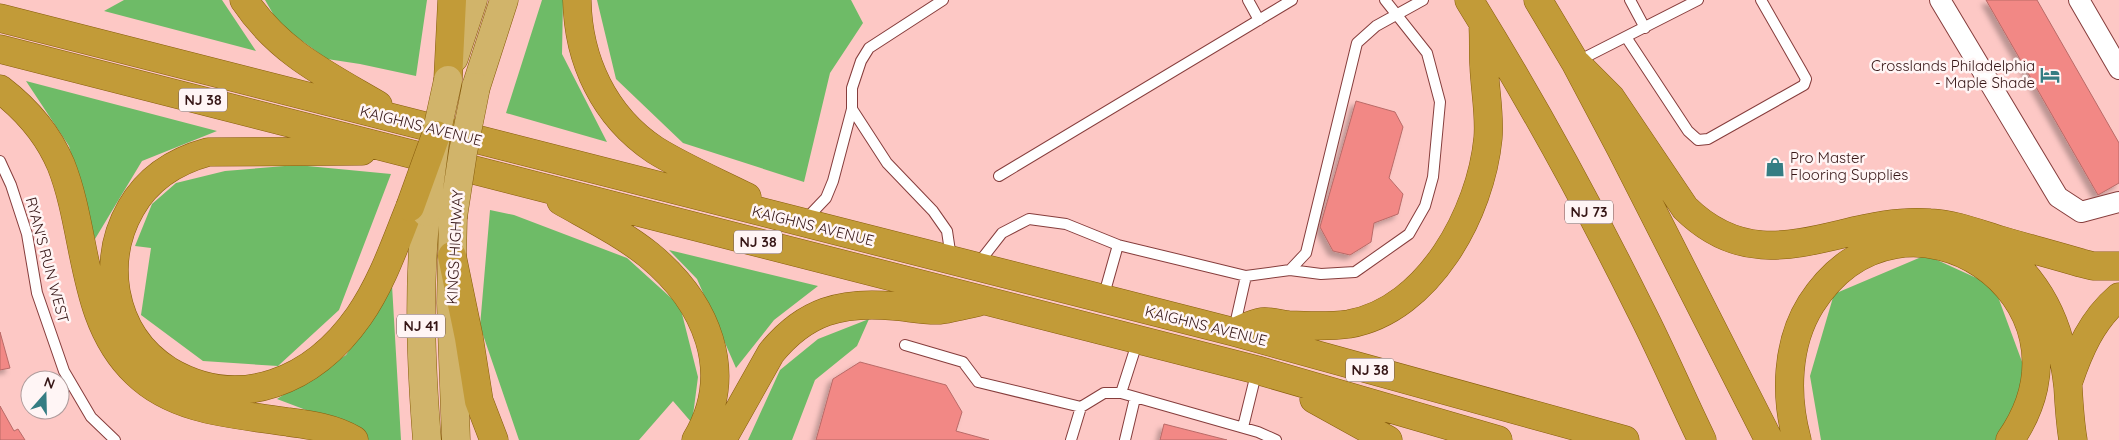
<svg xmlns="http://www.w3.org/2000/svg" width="2119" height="440" font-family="Quicksand,sans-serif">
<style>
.green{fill:#6ebb67}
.building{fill:#f28885;stroke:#b96a67;filter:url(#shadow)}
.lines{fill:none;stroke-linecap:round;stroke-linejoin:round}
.service-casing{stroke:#863d3c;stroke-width:12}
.minor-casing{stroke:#863d3c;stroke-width:22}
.primary-casing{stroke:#875c0c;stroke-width:29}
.trunk-casing{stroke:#875c0c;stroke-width:29}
.service{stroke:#fff;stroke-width:10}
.minor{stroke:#fff;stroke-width:20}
.primary{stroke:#d1b46a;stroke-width:28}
.trunk{stroke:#c29b38;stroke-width:28}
.primary-bridge-casing{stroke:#875c0c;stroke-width:29;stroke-linecap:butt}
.trunk-bridge-casing{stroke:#875c0c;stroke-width:29;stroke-linecap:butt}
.primary-bridge{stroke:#d1b46a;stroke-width:28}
.trunk-bridge{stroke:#c29b38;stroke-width:28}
.labels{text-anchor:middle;stroke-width:5;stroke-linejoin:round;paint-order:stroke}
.shield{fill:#fff5f5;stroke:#725959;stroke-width:1}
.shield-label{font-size:14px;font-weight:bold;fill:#361616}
.poi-label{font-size:15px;fill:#361616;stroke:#fff5f5;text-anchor:end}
.street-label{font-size:15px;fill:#361616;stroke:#fff5f5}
</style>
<defs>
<filter id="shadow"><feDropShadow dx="-4.5" dy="4.5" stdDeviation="2.5" flood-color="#0004"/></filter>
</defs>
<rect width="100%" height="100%" fill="#fdc8c5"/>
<!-- green -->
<path class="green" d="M124,0H222L256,51L104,11Z
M265,0H427L416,76L360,64L327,59L279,24Z
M542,0H563L562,54L607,142L506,113Z
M597,0H851L863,23L830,73L804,182L683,143L616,79Z
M26,81L217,131L142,161L95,239L69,146Z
M297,165L391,174L339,310L278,366L203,361L141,315L151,248L135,246L152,204L176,183L225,171Z
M490,210L514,215L627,258L680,306L698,377L692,423L673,401L639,440H519L480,326Z
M669,250L818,286L774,320L736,368L697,279Z
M1926,255L1994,286L2028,378L1996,440H1821L1810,376L1834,294Z
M392,285L401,440H369L335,421L277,399L346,355Z
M869,319L857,346L815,380L792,440H748L780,370L818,339Z"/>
<!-- building -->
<path class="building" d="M1986,0H2037L2119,143V183L2098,195Z
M1356,101L1395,112L1403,127L1389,178L1403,194L1398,214L1374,223L1371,242L1350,255L1333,251L1320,227Z
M0,332L10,368L0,370Z
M860,362L946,385L962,412L956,431L989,440H816L833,379Z
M0,406L14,431L18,429L25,440H0Z
M1164,424L1227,440H1160Z"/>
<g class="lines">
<defs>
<path id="service" d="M1248,0L1259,20
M1630,0L1645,28
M1626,37L1688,131L1698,140L1708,139L1804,85L1806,79L1801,70L1761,0
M1576,62L1698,0
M852,109L887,163L933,211L947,231L951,258
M0,161L11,185L27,234L37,293L64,371L91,417L115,440
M999,176L1292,0
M806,219L826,198L833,181L852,109V88L861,61L869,48L943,0
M977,265L1002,233L1029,219L1066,224L1118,245
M1290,270L1321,274L1355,272L1409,234L1425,206L1433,177L1440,102L1427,53L1385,0
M1103,298L1118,245L1246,276
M1234,329L1246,276L1290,270L1306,253L1357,43L1376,26L1423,0
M905,345L963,362L978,382L1081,407
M1121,393L1138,340
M1243,427L1257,370
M1071,440L1081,407L1104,393H1121L1258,432L1276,440
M1125,440L1135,398"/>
<path id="minor" d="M1940,0L2058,197L2081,212L2119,202
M2079,0L2119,69"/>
<path id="primary" d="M454,58L473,0
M476,87L504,0
M426,212C418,288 421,364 427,440
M453,217L451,303L456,440"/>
<path id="trunk" d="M244,0C279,52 325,74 378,105
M577,0C578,60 604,116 655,150C684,168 717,182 747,197
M1469,0C1531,100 1588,204 1640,309C1662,352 1681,397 1702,440
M1538,0L1575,62L1621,149L1769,440
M0,18L1234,332L1625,440
M0,49L1257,370L1498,440
M1575,62L1611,98L1685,208C1764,286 1841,216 1930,223C1954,224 1977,233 2000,240C2027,248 2054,255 2081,263L2093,266H2119
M448,80L452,0
M0,89C26,109 48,134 61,165C88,233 80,320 136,373C176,412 236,414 288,422C311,425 334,428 354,440
M362,151L208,152C175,161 148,178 131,208C116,234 111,262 116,292C122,325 140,353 169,371C241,413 314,380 359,316C382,283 395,244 410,207
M561,201C591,218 623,234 649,255C706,302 737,372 696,440
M1988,240C2040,280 2061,323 2068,387C2069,405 2070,422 2073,440
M452,256L469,338L479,401L494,440
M1237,331C1244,328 1254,323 1262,322C1270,321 1280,324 1288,325C1308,326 1329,327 1349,324C1429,310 1481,212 1488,138C1490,114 1485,91 1484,66C1483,53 1484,38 1483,25
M2068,383C2079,350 2092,320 2119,297
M1314,399L1388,440
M722,440L771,353C805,311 842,301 894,306C908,307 925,311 940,310C952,308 965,305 978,302
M1797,440C1785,396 1786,344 1811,304C1903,160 2109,297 2010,440"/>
</defs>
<!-- service casing -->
<use href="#service" class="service-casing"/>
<!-- minor casing -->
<use href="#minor" class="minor-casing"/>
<!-- primary casing -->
<use href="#primary" class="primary-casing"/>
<!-- trunk casing -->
<use href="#trunk" class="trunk-casing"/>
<!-- service -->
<use href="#service" class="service"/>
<!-- minor -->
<use href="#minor" class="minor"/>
<!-- primary -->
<use href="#primary" class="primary"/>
<!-- trunk -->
<use href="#trunk" class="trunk"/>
<defs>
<path id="primary-bridge" d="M426,212L436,135L448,80
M453,217L463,152L476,87"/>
<path id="trunk-bridge" d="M410,207L436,135"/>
</defs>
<!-- primary-bridge casing -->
<use href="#primary-bridge" class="primary-bridge-casing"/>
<!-- trunk-bridge casing -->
<use href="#trunk-bridge" class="trunk-bridge-casing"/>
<!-- primary-bridge -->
<use href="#primary-bridge" class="primary-bridge"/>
<!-- trunk-bridge -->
<use href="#trunk-bridge" class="trunk-bridge"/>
</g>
<!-- icons -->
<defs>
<symbol id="hotel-bare" viewBox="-9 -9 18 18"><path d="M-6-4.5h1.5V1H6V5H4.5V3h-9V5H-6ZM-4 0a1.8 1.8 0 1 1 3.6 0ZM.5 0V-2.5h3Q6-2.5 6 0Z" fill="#357d83" stroke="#fff5f5" stroke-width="2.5" paint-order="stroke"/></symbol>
<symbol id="shop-bare" viewBox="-9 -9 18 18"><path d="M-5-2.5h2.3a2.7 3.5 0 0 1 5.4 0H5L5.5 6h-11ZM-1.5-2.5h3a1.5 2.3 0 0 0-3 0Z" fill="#357d83" stroke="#fff5f5" stroke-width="2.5" paint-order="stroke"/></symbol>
</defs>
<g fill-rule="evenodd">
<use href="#hotel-bare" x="2036" y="61" width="28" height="28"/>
<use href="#shop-bare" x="1761" y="153" width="28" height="28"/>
</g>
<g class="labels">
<!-- shield labels -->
<g class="shield">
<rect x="179" y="88.5" width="48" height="23" rx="4"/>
<rect x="1565" y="200.5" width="48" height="23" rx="4"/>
<rect x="734" y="230.5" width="48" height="23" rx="4"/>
<rect x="397" y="314.5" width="48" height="23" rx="4"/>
<rect x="1346" y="358.5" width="48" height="23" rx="4"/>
</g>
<g class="shield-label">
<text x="203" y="105">NJ 38</text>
<text x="1589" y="217">NJ 73</text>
<text x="758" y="247">NJ 38</text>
<text x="421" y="331">NJ 41</text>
<text x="1370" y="375">NJ 38</text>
</g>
<!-- poi labels -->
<g class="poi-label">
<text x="2035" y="71">Crosslands Philadelphia<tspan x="2035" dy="17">- Maple Shade</tspan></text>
<text x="1790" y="163" text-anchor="start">Pro Master<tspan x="1790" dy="17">Flooring Supplies</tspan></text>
</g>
<!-- street labels -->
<g class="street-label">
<text transform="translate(421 126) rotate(14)" y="5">KAIGHNS AVENUE</text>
<text transform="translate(813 226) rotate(14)" y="5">KAIGHNS AVENUE</text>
<text transform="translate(455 247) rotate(-87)" y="5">KINGS HIGHWAY</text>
<text transform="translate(47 260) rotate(75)" y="5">RYAN'S RUN WEST</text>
<text transform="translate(1206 326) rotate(14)" y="5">KAIGHNS AVENUE</text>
</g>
</g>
<!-- north arrow -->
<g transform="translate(45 395) rotate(20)"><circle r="24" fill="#fff5f5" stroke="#af9c9c"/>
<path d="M0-4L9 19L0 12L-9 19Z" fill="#357d83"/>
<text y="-8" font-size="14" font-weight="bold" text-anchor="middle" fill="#361616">N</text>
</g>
</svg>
